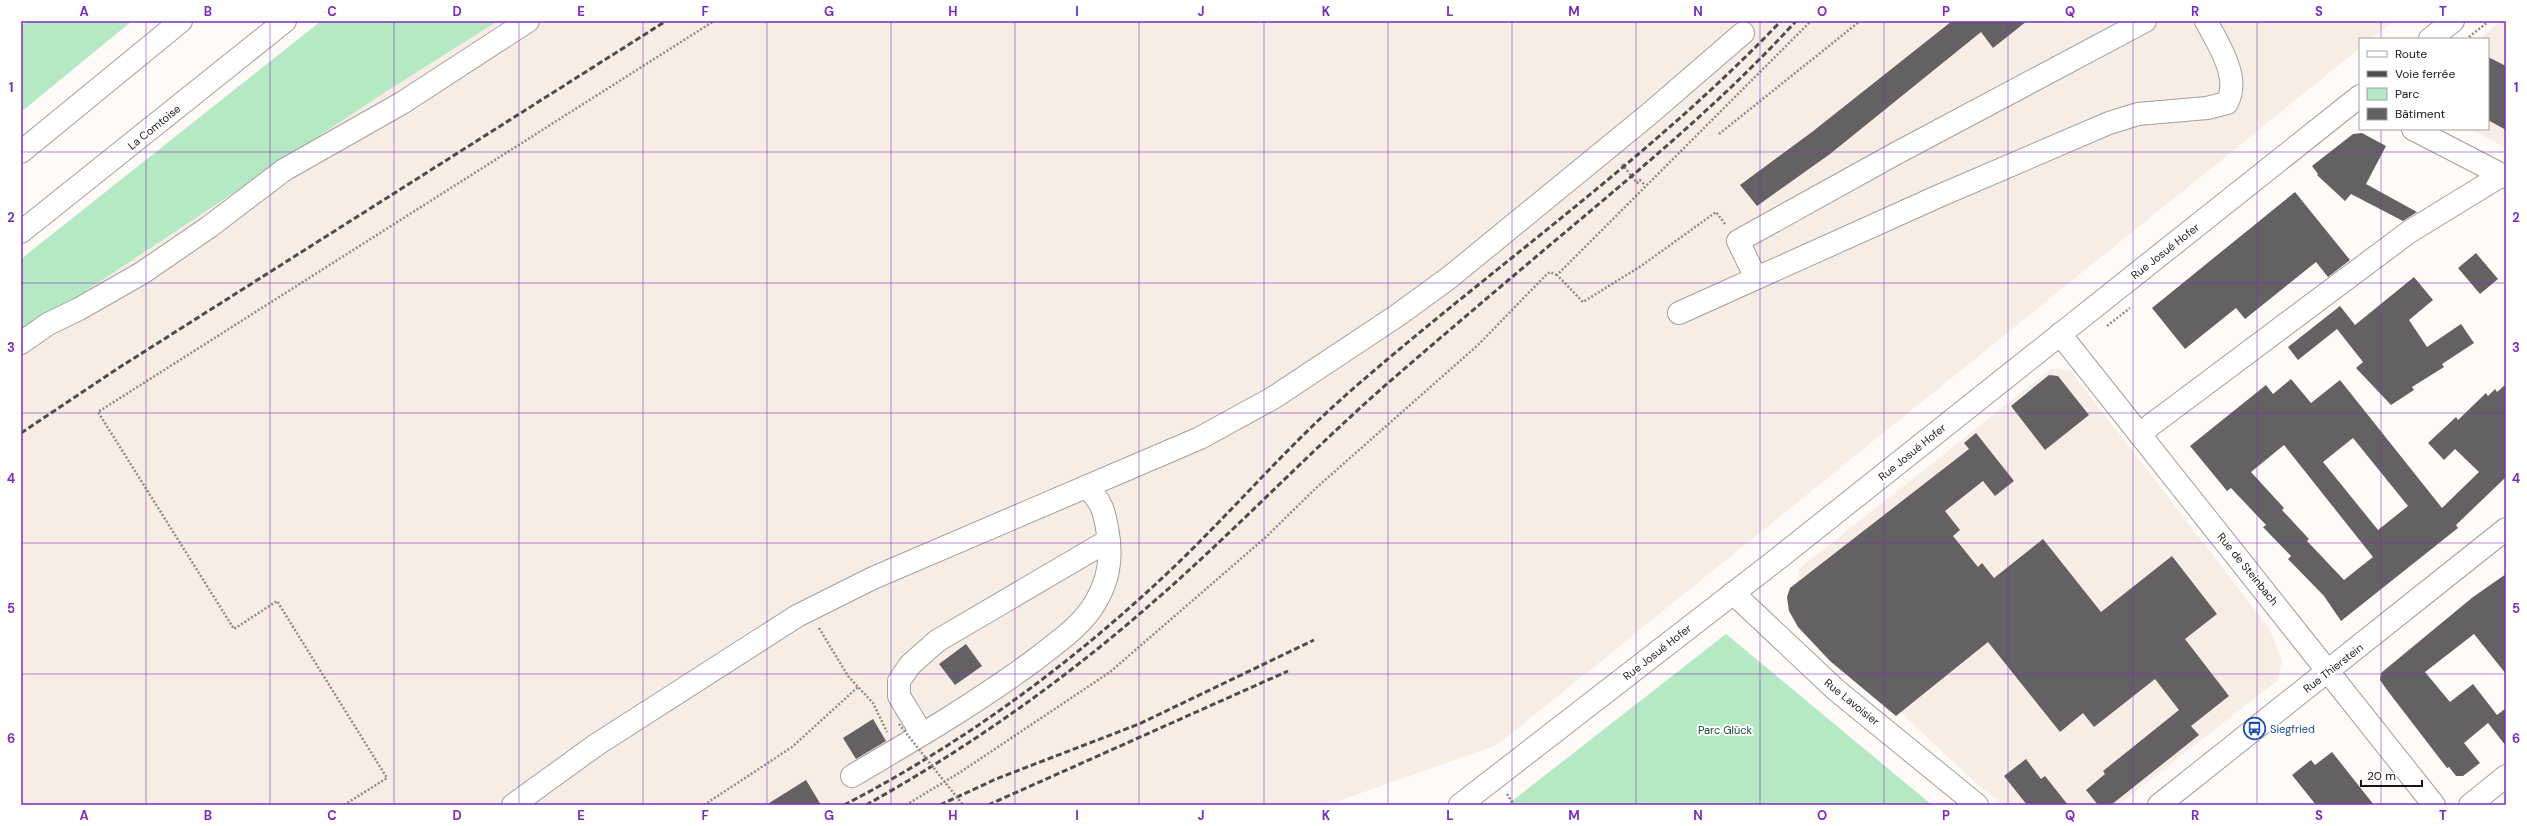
<svg xmlns="http://www.w3.org/2000/svg" width="2527" height="826" font-family="'DM Sans',sans-serif">
<style>
.built{fill:#f7ede5}
.green{fill:#b4e9c4}
.building{fill:#646164;fill-rule:evenodd}
.lines{fill:none;stroke-linecap:round;stroke-linejoin:round}
.minor-casing{stroke:#a39f9c;stroke-width:24}
.major-casing{stroke:#a39f9c;stroke-width:24}
.highway-casing{stroke:#a39f9c;stroke-width:24}
.path{stroke:#908d8b;stroke-width:2.5;stroke-dasharray:2 2;stroke-linecap:butt}
.minor{stroke:#fff;stroke-width:22}
.major{stroke:#fff;stroke-width:22}
.highway{stroke:#fff;stroke-width:22}
.rail{stroke:#4e4d4b;stroke-width:3;stroke-dasharray:6 3;stroke-linecap:butt}
.path-bridge{stroke:#908d8b;stroke-width:2.5;stroke-dasharray:2 2;stroke-linecap:butt}
.grid{fill:none;stroke:#7b2cbf;stroke-width:1;stroke-opacity:0.55}
.labels{text-anchor:middle;stroke-width:4;stroke-linejoin:round;paint-order:stroke}
.street-label{font-size:11px;fill:#171615;stroke:#fff}
.transit-label{font-size:11px;fill:#164399;stroke:#fff;text-anchor:start}
.park-label{font-size:11px;fill:#194a2d;stroke:#fff}
.neatline{fill:none;stroke:#7b2cbf;stroke-width:1.5}
.grid-label{font-size:13px;text-anchor:middle;font-weight:bold;fill:#7b2cbf}
</style>
<rect width="100%" height="100%" fill="#fefaf7"/>
<!-- built -->
<path class="built" d="M498,21H2394L2371,39H2360V48L1497,745L1327,805H21V334L387,91Z
M2502,21H2506V148L2471,129H2488V39H2479Z
M2051,369L2070,370L2269,628L2282,661L2278,680L2118,805H2004L1978,785L1794,612L1799,569Z"/>
<!-- green -->
<path class="green" d="M28,21H132L21,112V26Z
M321,21H498L387,91L21,334V259Z
M1726,634L1932,805H1507L1530,787Z"/>
<!-- building -->
<path class="building" d="M1952,21H2027L1993,48L1981,32L1830,154L1757,206L1740,185L1812,132Z
M2488,57L2506,66V130L2488,120Z
M2362,133L2386,146L2366,184L2417,212L2403,221L2351,194L2345,201L2317,175L2318,174L2312,166L2353,134Z
M2295,192L2350,260L2328,277L2316,262L2245,319L2236,308L2185,349L2152,308Z
M2476,253L2498,279L2480,294L2458,268Z
M2414,277L2433,300L2409,320L2427,347L2461,324L2474,343L2442,364L2444,367L2412,387L2414,390L2391,405L2356,368L2363,362L2337,329L2298,360L2288,347L2340,306L2355,325Z
M2049,375L2058,376L2089,415L2045,450L2011,406Z
M2291,379L2311,403L2340,380L2442,508L2479,472L2455,449L2444,460L2428,443L2456,417L2458,420L2486,393L2488,396L2495,389L2497,392L2506,384V477L2456,525L2458,528L2341,621L2324,596L2288,559L2291,556L2263,527L2266,525L2231,488L2227,491L2190,446L2266,385L2273,394ZM2353,438L2408,506L2378,530L2323,462ZM2284,445L2373,557L2344,580L2307,541L2309,539L2282,510L2284,508L2251,472Z
M1976,433L2014,481L1995,496L1983,481L1945,511L1960,530L1953,536L1978,567L1982,563L1994,578L2043,539L2101,612L2172,556L2217,614L2185,639L2229,696L2191,726L2199,735L2111,805H2098L2086,790L2105,774L2103,771L2179,710L2155,679L2094,727L2083,713L2060,732L1988,642L1896,716L1830,661L1798,627L1789,611L1787,597L1790,588L1969,449L1964,443Z
M2506,574V674L2474,634L2425,672L2450,702L2473,684L2497,715L2506,708V746L2488,723L2464,743L2480,763L2463,776H2456L2449,767L2447,768L2387,690L2380,680L2381,673L2473,597Z
M966,644L982,666L955,685L939,664Z
M873,719L886,741L856,759L843,738Z
M2332,752L2374,805H2316L2292,775L2311,760L2315,765Z
M2026,759L2041,779L2045,776L2068,805H2027L2004,776Z
M806,780L821,805H766Z"/>
<g class="lines">
<defs>
<path id="minor" d="M2413,129L2506,177
M1756,278L1738,241L1895,154L2145,21
M1679,313L1939,196L2109,123L2138,114L2207,108L2227,103C2241,77 2218,44 2206,21
M2060,334L2434,805
M21,343L48,324L79,309L142,273L209,227L284,170L402,103L528,21
M2139,434L2409,232L2502,175
M1733,593L1836,690L1977,805
M922,734L899,696V681L910,665L937,641L1109,540
M852,776C915,739 978,702 1036,659C1057,642 1081,627 1095,603C1108,582 1112,558 1108,534C1105,514 1102,499 1085,487
M513,805L596,745L797,616L873,578L1200,438L1273,398L1398,315L1450,277L1648,115L1743,33
M2159,805L2506,529
M2470,805L2506,776"/>
<path id="major" d="M2430,39L2453,21
M1460,805L1775,561L2360,96"/>
<path id="highway" d="M21,152L181,21
M21,232L285,21"/>
</defs>
<!-- minor casing -->
<use href="#minor" class="minor-casing"/>
<!-- major casing -->
<use href="#major" class="major-casing"/>
<!-- highway casing -->
<use href="#highway" class="highway-casing"/>
<!-- path -->
<path class="path" d="M2469,37L2489,21
M1719,134L1860,21
M1622,164L1637,183L1640,180L1645,185
M1725,224L1716,212L1641,266L1583,302L1557,275L1811,21
M2107,326L2130,308
M819,628L848,676L873,703L887,732
M1507,794L1514,805
M344,805L387,778L277,601L234,629L98,412L714,21
M704,805L792,747L858,687
M906,805L959,773L1110,672L1266,537L1316,488L1478,345L1545,276L1550,272L1557,275"/>
<!-- minor -->
<use href="#minor" class="minor"/>
<!-- major -->
<use href="#major" class="major"/>
<!-- highway -->
<use href="#highway" class="highway"/>
<!-- rail -->
<path class="rail" d="M21,433L120,367L666,21
M844,805C966,742 1078,659 1177,564C1235,508 1287,447 1347,394C1491,268 1648,160 1781,21
M866,805C968,748 1063,681 1151,604C1233,533 1307,454 1388,383C1456,324 1525,266 1594,208C1664,149 1734,89 1796,21
M940,805L996,779L1139,724L1314,640
M988,805L1288,671"/>
<!-- path-bridge -->
<path class="path-bridge" d="M899,724L963,805"/>
</g>
<!-- grid -->
<path class="grid" d="M146,21V805M270,21V805M394,21V805M519,21V805M643,21V805M767,21V805M891,21V805M1015,21V805M1139,21V805M1264,21V805M1388,21V805M1512,21V805M1636,21V805M1760,21V805M1884,21V805M2008,21V805M2133,21V805M2257,21V805M2381,21V39M2381,129V805M21,152H2506M21,283H2506M21,413H2506M21,543H2506M21,674H2506"/>
<!-- icons -->
<defs>
<symbol id="bus-ring" viewBox="-11 -11 22 22"><circle r="9.5" fill="#fff" stroke="#1a4fb4" stroke-width="1.5"/><path d="M-5-6H5V4H4V6H2V4H-2V6H-4V4H-5ZM-3.5-4V0h7V-4ZM-3.5 1.2v1.5H-2V1.2ZM2 1.2v1.5H3.5V1.2Z" fill="#1a4fb4"/></symbol>
</defs>
<g fill-rule="evenodd">
<use href="#bus-ring" x="2242" y="716" width="25" height="25"/>
</g>
<g class="labels">
<!-- street labels -->
<g class="street-label">
<text transform="translate(154 127) rotate(-39)" y="4">La Comtoise</text>
<text transform="translate(2165 251) rotate(-38)" y="4">Rue Josué Hofer</text>
<text transform="translate(1912 452) rotate(-39)" y="4">Rue Josué Hofer</text>
<text transform="translate(2248 569) rotate(51)" y="4">Rue de Steinbach</text>
<text transform="translate(1657 652) rotate(-38)" y="4">Rue Josué Hofer</text>
<text transform="translate(2333 668) rotate(-38)" y="4">Rue Thierstein</text>
<text transform="translate(1852 702) rotate(39)" y="4">Rue Lavoisier</text>
</g>
<!-- transit labels -->
<g class="transit-label">
<text x="2270" y="733">Siegfried</text>
</g>
<!-- park labels -->
<g class="park-label">
<text x="1725" y="734">Parc Glück</text>
</g>
</g>
<!-- border -->
<rect width="2527" height="826" fill="none" stroke="#ffffff" stroke-width="44"/>
<!-- legend -->
<rect x="2359" y="38" width="130" height="92" fill="#ffffff" stroke="#a2a2a1"/>
<rect x="2367" y="51" width="20" height="6" fill="#ffffff" stroke="#a2a2a1"/>
<text x="2395" y="58" font-size="12" fill="#171615">Route</text>
<rect x="2367" y="71" width="20" height="6" fill="#4e4d4b" stroke="#a2a2a1"/>
<text x="2395" y="78" font-size="12" fill="#171615">Voie ferrée</text>
<rect x="2367" y="88" width="20" height="12" fill="#b4e9c4" stroke="#a2a2a1"/>
<text x="2395" y="98" font-size="12" fill="#171615">Parc</text>
<rect x="2367" y="108" width="20" height="12" fill="#646164" stroke="#a2a2a1"/>
<text x="2395" y="118" font-size="12" fill="#171615">Bâtiment</text>
<!-- scale -->
<path d="M2361 780v6h61v-6" fill="none" stroke="#171615" stroke-width="2"/>
<text x="2367" y="780" font-size="12" fill="#171615" stroke="#ffffff" stroke-width="3" paint-order="stroke">20 m</text>
<rect x="22" y="22" width="2483" height="782" class="neatline"/>
<g class="grid-label">
<text x="84" y="16">A</text>
<text x="208" y="16">B</text>
<text x="332" y="16">C</text>
<text x="457" y="16">D</text>
<text x="581" y="16">E</text>
<text x="705" y="16">F</text>
<text x="829" y="16">G</text>
<text x="953" y="16">H</text>
<text x="1077" y="16">I</text>
<text x="1201" y="16">J</text>
<text x="1326" y="16">K</text>
<text x="1450" y="16">L</text>
<text x="1574" y="16">M</text>
<text x="1698" y="16">N</text>
<text x="1822" y="16">O</text>
<text x="1946" y="16">P</text>
<text x="2070" y="16">Q</text>
<text x="2195" y="16">R</text>
<text x="2319" y="16">S</text>
<text x="2443" y="16">T</text>
<text x="11" y="92">1</text>
<text x="2516" y="92">1</text>
<text x="11" y="222">2</text>
<text x="2516" y="222">2</text>
<text x="11" y="352">3</text>
<text x="2516" y="352">3</text>
<text x="11" y="483">4</text>
<text x="2516" y="483">4</text>
<text x="11" y="613">5</text>
<text x="2516" y="613">5</text>
<text x="11" y="743">6</text>
<text x="2516" y="743">6</text>
<text x="84" y="820">A</text>
<text x="208" y="820">B</text>
<text x="332" y="820">C</text>
<text x="457" y="820">D</text>
<text x="581" y="820">E</text>
<text x="705" y="820">F</text>
<text x="829" y="820">G</text>
<text x="953" y="820">H</text>
<text x="1077" y="820">I</text>
<text x="1201" y="820">J</text>
<text x="1326" y="820">K</text>
<text x="1450" y="820">L</text>
<text x="1574" y="820">M</text>
<text x="1698" y="820">N</text>
<text x="1822" y="820">O</text>
<text x="1946" y="820">P</text>
<text x="2070" y="820">Q</text>
<text x="2195" y="820">R</text>
<text x="2319" y="820">S</text>
<text x="2443" y="820">T</text>
</g>
</svg>
